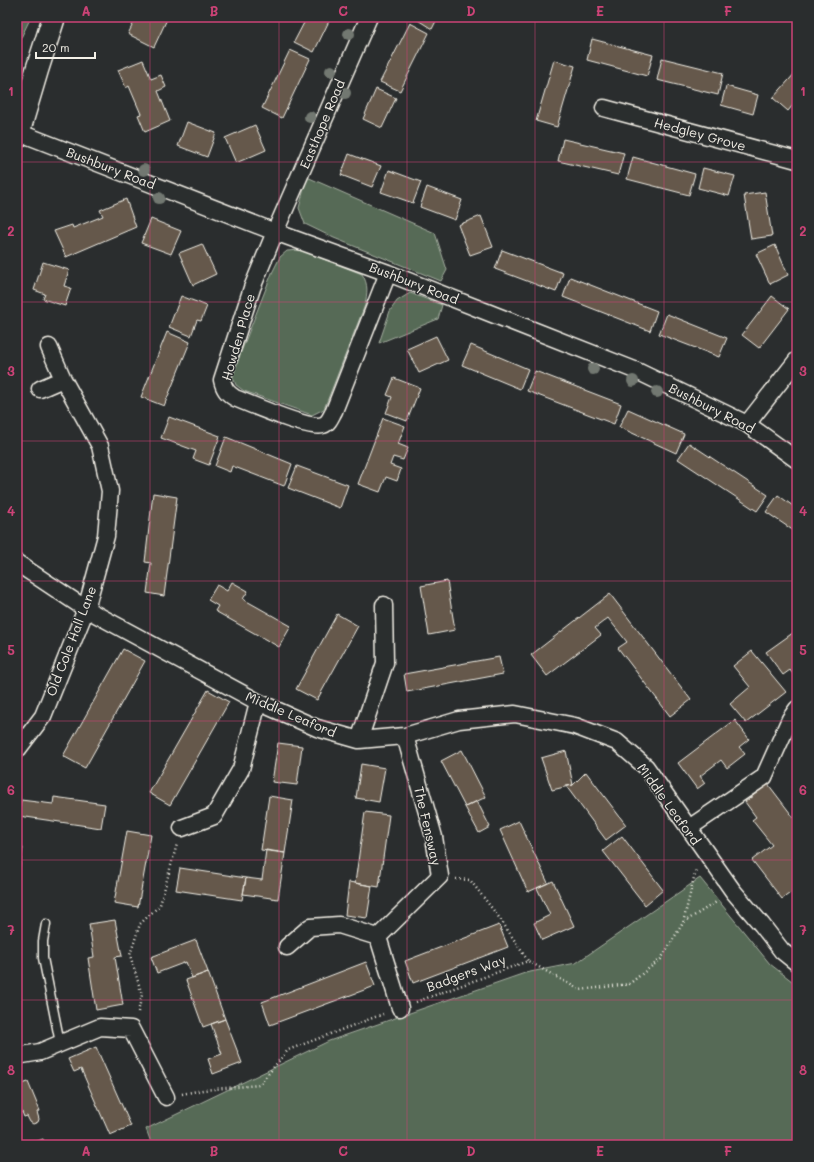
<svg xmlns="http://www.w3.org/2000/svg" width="814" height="1162" font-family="Mali,sans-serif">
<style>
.green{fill:#566b57;stroke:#a5aea0}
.building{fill:#65594c;stroke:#f4f1e8}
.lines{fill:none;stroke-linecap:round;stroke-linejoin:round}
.lane-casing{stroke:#f4f1e8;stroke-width:11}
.street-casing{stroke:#f4f1e8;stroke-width:19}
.secondary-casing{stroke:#f4f1e8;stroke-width:25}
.path{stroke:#f4f1e8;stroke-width:2.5;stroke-dasharray:1 3;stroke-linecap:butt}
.lane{stroke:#2a2d2e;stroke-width:8}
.street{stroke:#2a2d2e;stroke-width:16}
.secondary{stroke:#2a2d2e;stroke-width:22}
.tree{fill:#727871}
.grid{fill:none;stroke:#cc4377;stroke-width:1;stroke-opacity:0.55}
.labels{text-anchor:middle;stroke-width:3;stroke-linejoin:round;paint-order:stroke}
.street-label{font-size:13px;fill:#f4f1e8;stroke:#2a2d2e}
.neatline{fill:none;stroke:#cc4377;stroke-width:1.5}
.grid-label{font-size:13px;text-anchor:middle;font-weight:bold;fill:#cc4377}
</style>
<rect width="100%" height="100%" fill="#2a2d2e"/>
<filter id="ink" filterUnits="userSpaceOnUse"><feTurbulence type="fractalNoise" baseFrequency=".025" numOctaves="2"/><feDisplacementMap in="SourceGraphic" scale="8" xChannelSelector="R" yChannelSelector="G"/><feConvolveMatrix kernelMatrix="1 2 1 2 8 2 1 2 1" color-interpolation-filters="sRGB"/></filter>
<g filter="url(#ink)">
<!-- green -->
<path class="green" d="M17,17H31L17,46Z
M307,177L435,233L447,270L441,281L334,238L305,224L299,208Z
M300,250L362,274C369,285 367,293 365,305L324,409L312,415L244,391L236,385L232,375L272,273L280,257L287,251Z
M410,293L442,305L438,319L379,343L390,311L397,301Z
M700,878L770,964L797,985V1145H152L146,1129L329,1041L525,973L576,963Z"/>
<!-- building -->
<path class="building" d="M142,17H168L154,47L128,34L136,18L141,20Z
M307,17H331L314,52L294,42Z
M413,17H438L432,29Z
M410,23L429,33L400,91L380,82Z
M592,39L653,55L647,76L587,60Z
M290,50L310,59L282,118L262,108Z
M662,58L723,73L718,95L657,80Z
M143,60L151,79L161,75L166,87L158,91L170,121L145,132L138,115L141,114L129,86L126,88L118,70Z
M554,60L575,66L557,127L536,121Z
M796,72L797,100L788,111L773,98Z
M726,86L758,95L753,114L721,105Z
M376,89L396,98L382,128L363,119Z
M187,122L216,133L207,157L178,146Z
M255,125L266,150L236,163L225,138Z
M563,139L624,153L618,175L558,161Z
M349,154L381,166L372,187L341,175Z
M633,157L695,174L689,195L627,179Z
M703,168L735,176L729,196L698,188Z
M389,170L421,182L413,203L381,192Z
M427,187L462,200L455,220L420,207Z
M765,192L772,236L751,239L744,195Z
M126,199L136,227L66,257L54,231L72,225L73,228L103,216L100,210Z
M481,216L493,247L470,255L458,225Z
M151,219L181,231L171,254L141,243Z
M202,244L216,274L193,285L179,253Z
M775,245L788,275L770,284L756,254Z
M502,250L563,273L556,292L495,269Z
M43,262L69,270L64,286L71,288L65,306L43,299L45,294L34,290Z
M570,277L657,311L650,331L563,297Z
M181,296L207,306L201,321L197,320L191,336L169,327Z
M772,296L789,309L759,348L742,335Z
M667,314L727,338L719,357L659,334Z
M167,332L190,342L164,406L141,397Z
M436,336L448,360L419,373L407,349Z
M471,345L528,369L520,389L462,365Z
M535,371L621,404L614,424L527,391Z
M394,378L420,388L407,421L386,413L392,397L387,395Z
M628,409L684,434L676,453L619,427Z
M169,417L220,436L209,465L193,459L196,451L161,438Z
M383,418L405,426L398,444L408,448L403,460L393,457L390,465L401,469L397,481L386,477L380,492L358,484Z
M226,437L292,464L284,486L232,466L230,472L215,466Z
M689,443L768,495L757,511L678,459Z
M297,466L348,485L340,508L288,488Z
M153,493L177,497L164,596L147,593L151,563L145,562Z
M778,495L797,509V533L766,512Z
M447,581L455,630L429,635L421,586Z
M232,582L248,591L243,599L291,626L279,647L215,611L218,606L208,600L217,585L227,591Z
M610,594L691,700L670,716L618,648L627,642L608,618L595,628L601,635L547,676L531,655Z
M337,614L358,626L317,700L296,689Z
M797,630V676L795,677L790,670L783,675L766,652Z
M123,649L145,661L85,768L63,756Z
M752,651L786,692L746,723L730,704L750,687L733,666Z
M499,657L503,674L407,692L404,674Z
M208,690L229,702L170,805L149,793Z
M735,720L749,739L739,747L745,754L727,768L721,760L700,776L705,783L697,789L678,763Z
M278,743L302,746L297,785L272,782Z
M462,750L486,797L465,807L441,761Z
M566,751L573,785L552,790L541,758Z
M361,764L385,768L379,802L356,798Z
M586,772L626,825L606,840L566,786L573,785Z
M768,784L797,822V896L793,891L782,899L752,860L772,845L752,820L756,817L745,802Z
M269,796L293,800L285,853L261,850Z
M54,797L105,804L101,828L19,816L21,800L53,804Z
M477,801L490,827L479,833L465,807Z
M365,812L389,815L379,887L355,883Z
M519,821L548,883L528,892L500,830Z
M127,831L151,835L138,907L114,903Z
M622,836L663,890L645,905L603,851Z
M17,847L23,848L17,881Z
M266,850L285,853L278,899L243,894L246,878L262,880Z
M180,868L246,878L242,900L176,890Z
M553,881L574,926L542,940L534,923L550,915L537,888Z
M349,882L372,886L367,918L345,915Z
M115,920L122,956L115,957L123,1005L96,1010L88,958L94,957L89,924Z
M499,925L508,947L413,983L405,961Z
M196,940L208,972L192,978L186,962L157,973L151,957Z
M366,962L375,986L270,1025L262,1002Z
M208,972L225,1019L203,1027L186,980Z
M225,1019L242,1063L213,1074L208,1059L222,1054L211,1024Z
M96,1047L131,1126L110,1135L81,1069L74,1072L68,1059Z
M28,1082L40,1111L37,1112L39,1119L38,1122L33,1124L30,1122L27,1116L24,1117L22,1112L17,1114V1086Z
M43,1139L46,1145H27Z"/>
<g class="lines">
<defs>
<path id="lane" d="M46,924L43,941V958L60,1043"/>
<path id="street" d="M369,17L275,232L252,288L222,380C224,389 227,393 235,398C250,404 310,430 323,425C329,423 331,416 334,411L388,273
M604,108L797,160
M18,132L275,232L388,273L637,371L747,424L797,460
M40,389L63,379
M747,424L797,360
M17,563L86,609L258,702L317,728L359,740L405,736L459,720L515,714L575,726L617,742L646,767L733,891L762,925L782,951L797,963
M359,740L385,663L384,605
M18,749L43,716L86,609L106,536L110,491L100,446L63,379L49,347
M182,828L214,816L241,769L258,702
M689,828L764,777L790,719L797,709
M287,947L310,927L339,925L378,937
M400,1008L378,937L440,876L434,837L405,736
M17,1056L40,1052L100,1027L131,1029L166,1097"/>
<path id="secondary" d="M17,137L37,70L54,17"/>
</defs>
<!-- lane casing -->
<use href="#lane" class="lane-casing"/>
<!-- street casing -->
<use href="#street" class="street-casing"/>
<!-- secondary casing -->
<use href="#secondary" class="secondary-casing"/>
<!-- path -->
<path class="path" d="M456,879L470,880L501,920L528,961
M684,922L718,901
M416,1002L528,961L580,990L629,984L661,959L683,923L696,869
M138,1012L142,995L130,955L140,924L160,905L177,844
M182,1094L203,1090L259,1085L288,1050L383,1014"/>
<!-- lane -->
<use href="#lane" class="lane"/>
<!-- street -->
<use href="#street" class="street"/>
<!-- secondary -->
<use href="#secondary" class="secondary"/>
</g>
<!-- trees -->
<g class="tree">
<circle cx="349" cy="34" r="6"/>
<circle cx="331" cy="71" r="6"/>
<circle cx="345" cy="93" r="6"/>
<circle cx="310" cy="117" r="6"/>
<circle cx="144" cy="170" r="6"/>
<circle cx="159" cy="198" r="6"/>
<circle cx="593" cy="369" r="6"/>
<circle cx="633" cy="381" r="6"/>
<circle cx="657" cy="392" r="6"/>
</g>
</g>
<!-- grid -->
<path class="grid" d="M150,17V1145M279,17V1145M407,17V1145M535,17V1145M664,17V1145M17,162H797M17,302H797M17,441H797M17,581H797M17,721H797M17,860H797M17,1000H797"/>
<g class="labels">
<!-- street labels -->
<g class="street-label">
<text transform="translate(322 124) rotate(-67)" y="5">Easthope Road</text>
<text transform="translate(700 134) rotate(15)" y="5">Hedgley Grove</text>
<text transform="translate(111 168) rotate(21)" y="5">Bushbury Road</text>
<text transform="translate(414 283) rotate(21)" y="5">Bushbury Road</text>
<text transform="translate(238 337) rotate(-74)" y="5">Howden Place</text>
<text transform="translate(712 408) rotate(27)" y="5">Bushbury Road</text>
<text transform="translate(71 641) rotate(-69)" y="5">Old Cole Hall Lane</text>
<text transform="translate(291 714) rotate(23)" y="5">Middle Leaford</text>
<text transform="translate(669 804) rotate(54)" y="5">Middle Leaford</text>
<text transform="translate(428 826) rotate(77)" y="5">The Fensway</text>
<text transform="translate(466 973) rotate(-20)" y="5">Badgers Way</text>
</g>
</g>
<!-- margin -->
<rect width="814" height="1162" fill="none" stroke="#2a2d2e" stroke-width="44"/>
<!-- scale -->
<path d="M36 52v6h59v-6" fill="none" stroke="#f4f1e8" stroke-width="2"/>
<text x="42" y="52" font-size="12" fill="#f4f1e8" stroke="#2a2d2e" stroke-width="3" paint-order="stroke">20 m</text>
<rect x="22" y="22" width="770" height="1118" class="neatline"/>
<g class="grid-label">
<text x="86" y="16">A</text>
<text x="214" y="16">B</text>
<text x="343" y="16">C</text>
<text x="471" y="16">D</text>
<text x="600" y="16">E</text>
<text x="728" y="16">F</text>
<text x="11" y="96">1</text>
<text x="803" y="96">1</text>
<text x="11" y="236">2</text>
<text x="803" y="236">2</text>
<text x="11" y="376">3</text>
<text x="803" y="376">3</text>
<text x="11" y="516">4</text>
<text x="803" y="516">4</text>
<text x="11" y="655">5</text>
<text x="803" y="655">5</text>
<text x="11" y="795">6</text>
<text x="803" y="795">6</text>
<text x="11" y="935">7</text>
<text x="803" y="935">7</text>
<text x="11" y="1075">8</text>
<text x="803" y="1075">8</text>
<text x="86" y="1156">A</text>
<text x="214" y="1156">B</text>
<text x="343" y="1156">C</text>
<text x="471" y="1156">D</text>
<text x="600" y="1156">E</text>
<text x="728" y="1156">F</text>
</g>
</svg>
